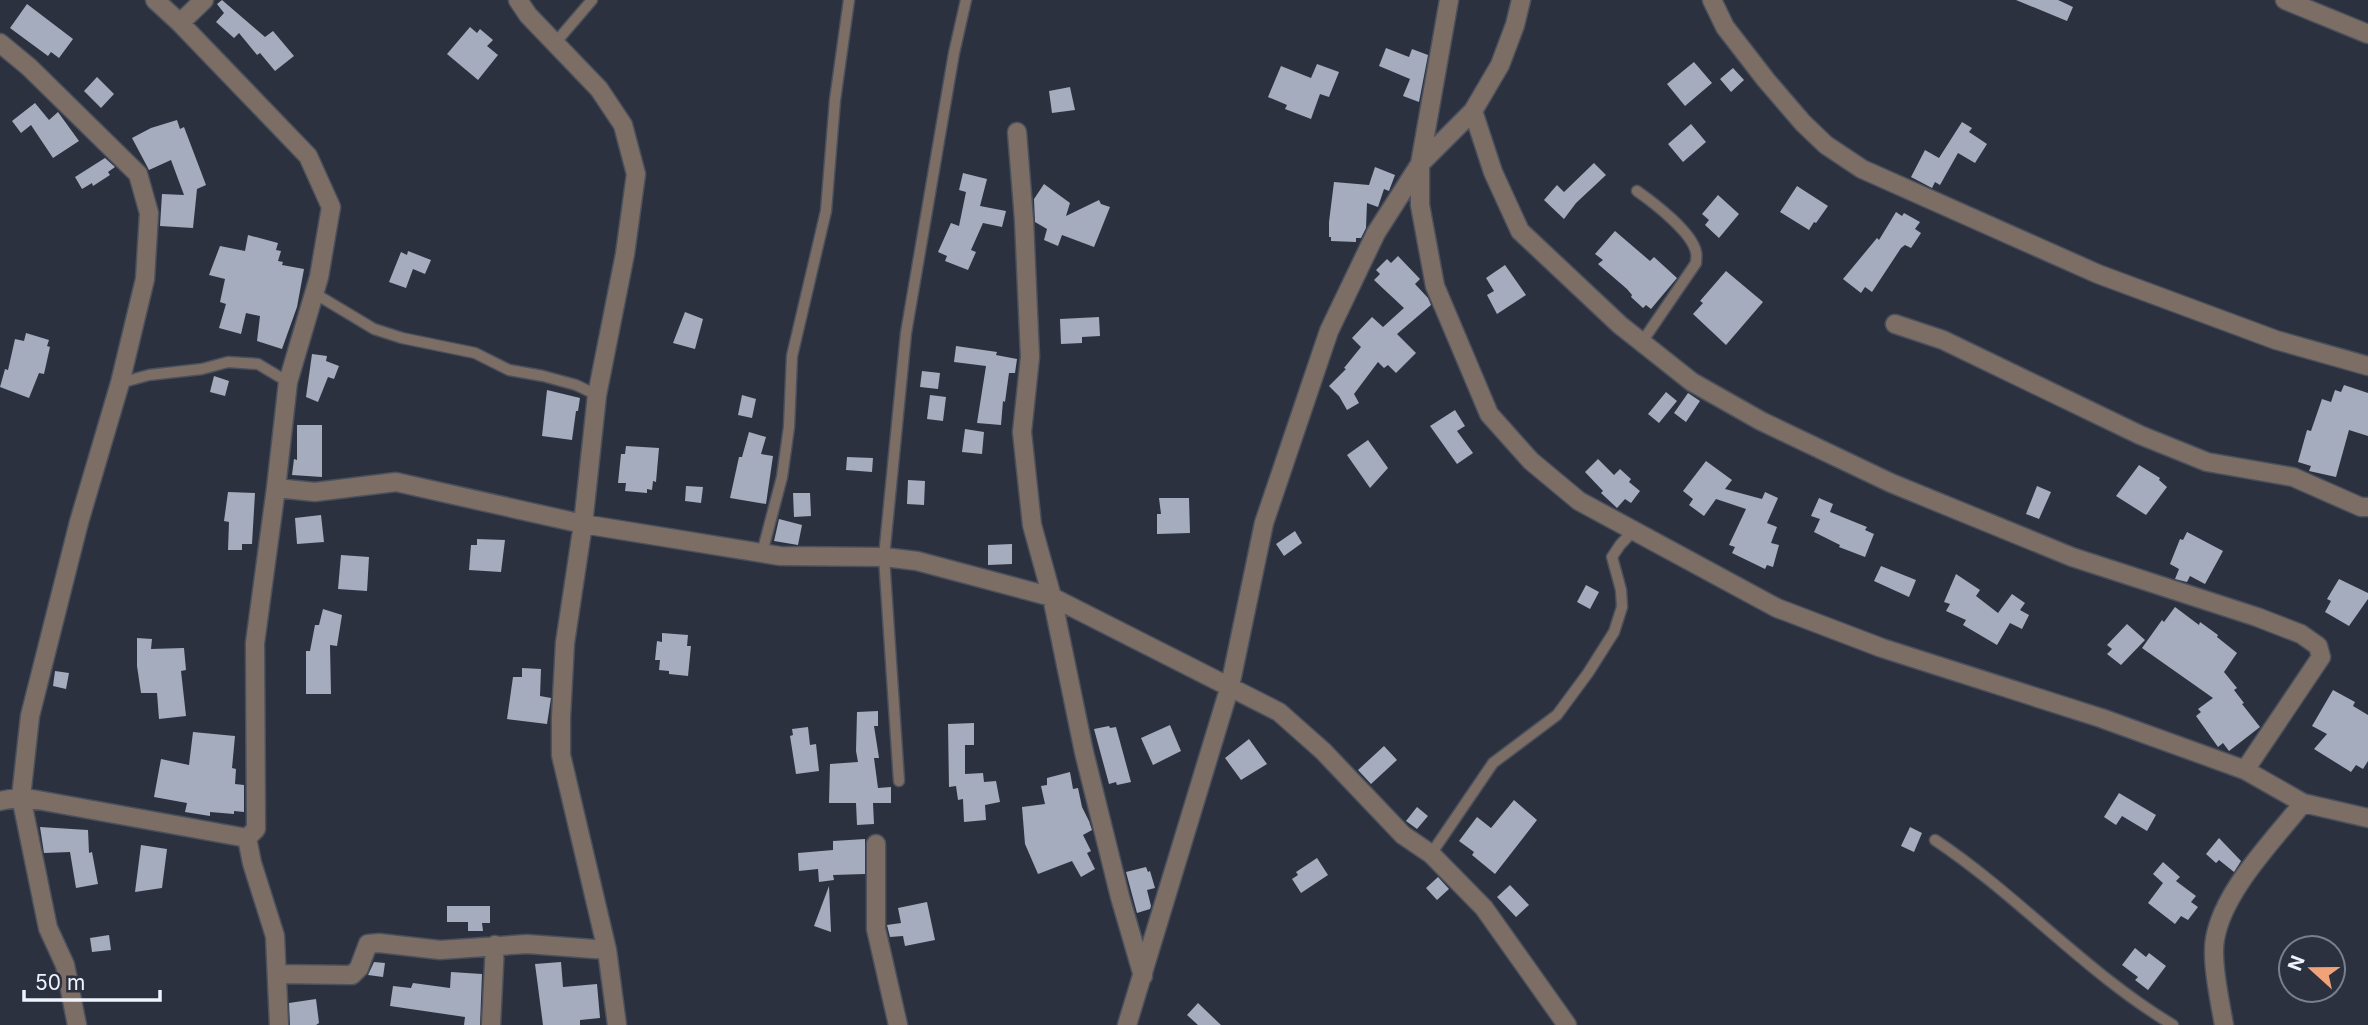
<svg xmlns="http://www.w3.org/2000/svg" width="2368" height="1025" font-family="Inter,sans-serif">
<style>
.building{fill:#a5acbe}
.lines{fill:none;stroke-linecap:round;stroke-linejoin:round}
.service-casing{stroke:#4b505d;stroke-width:13}
.minor-casing{stroke:#4b505d;stroke-width:21}
.service{stroke:#7c6e65;stroke-width:10}
.minor{stroke:#7c6e65;stroke-width:18}
</style>
<rect width="100%" height="100%" fill="#2c313f"/>
<!-- building -->
<path class="building" d="M222,0L265,37L273,31L294,56L275,71L260,53L257,55L239,33L234,38L216,22L224,13L217,4Z
M2016,0H2058L2073,7L2067,21Z
M27,4L73,39L59,58L51,52L48,56L10,28Z
M470,27L477,33L480,29L493,40L487,46L498,55L478,80L447,54Z
M1386,48L1409,57L1412,49L1428,55L1419,102L1403,96L1410,79L1379,66Z
M1694,62L1712,83L1685,106L1667,84Z
M1317,64L1339,72L1329,97L1320,94L1311,119L1285,109L1287,105L1268,97L1281,66L1311,78Z
M1733,68L1744,80L1731,92L1720,79Z
M97,77L114,94L101,108L84,91Z
M1070,87L1075,110L1052,113L1049,91Z
M35,103L49,120L58,112L79,141L53,158L31,125L21,133L12,121Z
M177,120L180,129L184,127L206,185L197,189L193,228L160,226L162,194L184,195L171,160L149,170L132,138L151,128Z
M1962,122L1972,128L1969,132L1987,144L1975,163L1958,153L1940,185L1935,182L1932,188L1911,177L1925,150L1939,158Z
M1691,124L1706,142L1683,162L1668,144Z
M105,158L115,167L108,172L110,175L93,186L92,183L82,189L75,177Z
M1594,163L1606,175L1576,203L1564,219L1544,200L1557,185L1564,192Z
M1375,167L1395,175L1389,191L1384,189L1378,207L1367,203L1366,228L1361,238H1356V242L1331,241V237H1329V222L1334,182L1369,185Z
M963,173L987,179L980,206L1006,211L1002,227L983,223L971,250L976,252L968,270L945,261L947,256L938,252L951,223L959,226L966,192L959,190Z
M1044,184L1070,203L1066,216L1099,200L1101,204L1110,207L1094,247L1062,235L1058,246L1044,240L1047,229L1035,222L1034,199Z
M1797,186L1828,206L1816,223L1814,222L1809,230L1780,212Z
M1718,195L1739,214L1719,238L1705,225L1709,220L1702,214Z
M1896,212L1902,216L1904,213L1920,222L1915,229L1921,233L1911,248L1905,245L1901,248L1872,292L1865,287L1861,293L1843,279L1877,238L1879,240Z
M1615,231L1650,261L1654,257L1677,278L1651,309L1646,305L1643,308L1631,297L1632,295L1627,289L1598,264L1603,260L1595,254Z
M248,235L278,243L276,250L281,251L278,261L283,262L282,265L304,269L297,307L282,349L257,341L260,316L246,313L241,334L219,328L226,304L220,302L225,279L209,275L220,246L245,251Z
M408,251L431,260L425,274L413,269L406,288L389,282L401,252L407,255Z
M1398,256L1420,279L1415,284L1428,298L1431,305L1397,334L1416,353L1396,373L1388,365L1384,368L1378,362L1354,394L1359,403L1347,410L1339,396L1329,386L1346,369L1344,368L1361,347L1352,338L1372,317L1383,327L1404,308L1374,280L1380,274L1376,270L1387,259L1391,263Z
M1505,265L1526,295L1497,314L1487,295L1494,291L1486,278Z
M1726,271L1763,302L1726,345L1693,314L1703,303L1700,301Z
M685,312L703,319L695,349L673,343Z
M1099,317L1100,336L1082,337V343L1061,344L1060,319Z
M26,333L49,340L47,346L50,347L44,374L39,373L29,398L0,387L5,369L8,370L15,339L24,341Z
M956,346L997,352L996,355L1017,359L1015,373H1009L1005,402L1003,401L1001,425L977,423L986,366L954,362Z
M312,354L327,356L326,361L339,366L334,379L328,377L318,402L306,397Z
M922,371L940,373L938,389L920,387Z
M214,376L229,381L225,396L210,392Z
M2344,385L2368,393V436L2349,430L2336,477L2309,471L2311,466L2298,462L2307,430L2311,431L2322,399L2331,402L2335,390L2341,392Z
M547,390L580,398L578,411H576L572,440L542,436Z
M1666,392L1677,401L1659,423L1648,414Z
M1688,393L1700,401L1686,422L1674,413Z
M742,395L756,399L752,418L738,415Z
M930,395L946,397L943,421L927,419Z
M1455,410L1465,426L1457,431L1473,453L1457,464L1430,426Z
M297,425H322V477L292,475L294,459L297,460Z
M965,429L984,432L982,454L962,452Z
M749,432L766,437L761,454L773,456L766,504L730,498L739,457H742Z
M1368,440L1388,468L1370,488L1347,455Z
M626,446L659,448L656,482L653,481L652,490L647,489V493L625,491L626,483H618L621,454H625Z
M847,457L873,458L872,472L846,470Z
M1598,459L1614,475L1620,469L1631,479L1629,482L1640,491L1631,503L1625,499L1617,508L1601,493L1603,491L1585,472Z
M1706,461L1732,480L1725,489L1762,499L1765,492L1778,498L1767,523L1777,527L1771,543L1779,545L1773,567L1767,565L1765,569L1732,553L1735,547L1729,545L1746,509L1716,499L1704,516L1689,505L1693,499L1683,491Z
M2139,465L2160,478L2159,480L2167,487L2146,515L2116,496Z
M908,480L925,481L924,505L907,504Z
M686,486L703,487L701,503L685,501Z
M2037,486L2051,492L2039,519L2026,514Z
M228,492L255,493L252,544H242V550H228L229,522L224,521Z
M793,493H810L811,516L794,517Z
M1159,498H1189L1190,533L1157,534V514H1161Z
M1819,498L1833,504L1830,512L1867,527L1865,530L1874,534L1865,557L1839,547L1840,545L1814,532L1820,519L1811,516Z
M321,515L324,542L297,544L295,518Z
M779,519L802,525L798,545L774,541Z
M1295,531L1302,543L1284,556L1276,544Z
M2187,532L2223,551L2205,584L2190,576L2187,582L2175,579L2179,569L2170,564L2180,539L2183,540Z
M477,539L505,540L501,572L469,570L471,545H477Z
M1012,544V564L988,565V545Z
M341,555L369,557L367,591L338,589Z
M1881,566L1916,580L1909,597L1874,581Z
M1956,574L1980,590L1976,596L1998,613L2012,594L2025,603L2020,610L2029,615L2022,629L2010,623L1997,645L1963,625L1966,620L1946,611L1950,604L1944,602Z
M2339,579L2368,593V599L2349,626L2325,612L2331,601L2327,599Z
M1586,585L1599,592L1590,609L1577,602Z
M2175,607L2199,625L2200,622L2218,635L2217,637L2237,653L2224,672L2237,688L2234,690L2244,703L2242,704L2260,727L2229,751L2223,743L2218,747L2196,716L2201,712L2198,709L2213,698L2142,648L2162,620L2164,622Z
M323,609L342,615L337,646L330,645L331,694H306V651H310L315,625H319Z
M2127,624L2145,640L2121,665L2107,654L2112,649L2107,645Z
M662,633L688,635L687,646H691L688,676L669,674V671L659,670L660,660H655L657,641L662,642Z
M137,638L152,639L151,649L184,648L186,670L181,671L186,716L159,719L157,693H141L137,666Z
M522,668L541,669L540,696L551,698L547,724L507,719L513,677H522Z
M55,671L69,673L66,689L53,686Z
M2333,690L2355,702L2353,706L2368,715V761L2363,769L2356,765L2351,772L2314,749L2327,734L2312,726Z
M878,711V726H874L879,758H874L878,788L891,787V803H873L874,824L857,825L856,803H829L830,764L858,762L856,751L857,712Z
M974,723V745H965V774L983,773L984,782L996,781L1000,802L985,805L986,820L964,822L963,799L958,800L956,786L949,787L948,724Z
M1170,725L1181,751L1153,765L1141,738Z
M1109,726L1110,728L1116,727L1131,782L1117,785L1116,782L1109,784L1094,729Z
M808,727L810,745L816,744L819,771L796,774L790,736L793,735L792,729Z
M193,732L235,736L232,768L236,769L235,784L244,785V812L234,811V814L210,812V816L185,812L187,803L154,797L161,759L189,765Z
M1249,739L1267,764L1241,780L1225,758Z
M1384,746L1397,760L1371,784L1358,770Z
M1070,772L1073,789L1078,788L1082,807L1089,821L1092,830L1083,835L1091,851L1087,853L1095,869L1081,877L1072,861L1038,874L1025,844L1022,807L1045,804L1041,786L1047,785V778Z
M2119,793L2156,815L2147,831L2122,816L2116,825L2104,817Z
M1514,800L1537,820L1495,874L1472,855L1474,852L1459,841L1477,817L1491,828Z
M1417,807L1428,816L1417,829L1406,821Z
M40,827L88,830L89,853L92,852L98,884L76,888L70,852L44,853Z
M1910,827L1922,833L1914,852L1901,846Z
M2219,838L2241,861L2234,872L2219,860L2216,863L2206,854Z
M865,839V874L833,875L834,880L819,882L818,869L799,871L798,853L833,850V841Z
M141,845L167,849L162,888L135,892Z
M1317,858L1328,875L1301,893L1292,879L1298,875L1296,872Z
M2163,862L2180,877L2176,881L2196,896L2191,902L2198,907L2188,920L2181,916L2175,924L2148,903L2163,883L2153,874Z
M1146,867L1148,872L1150,871L1155,888L1147,890L1151,906L1150,909L1137,913L1126,872Z
M1438,877L1449,889L1437,900L1426,888Z
M1510,885L1529,905L1516,917L1497,897Z
M829,886L831,932L814,926Z
M927,902L935,940L905,946L903,936L890,937L887,925L901,923L898,908Z
M447,906H490V923H482L483,931H468V922H447Z
M109,935L111,950L92,952L90,938Z
M2135,948L2146,957L2149,953L2166,966L2148,990L2135,980L2138,977L2122,965Z
M374,962L385,963L383,977L368,975Z
M561,962L563,987L597,984L600,1018L580,1020V1025H543L535,964Z
M451,972L482,974L480,1025H464L465,1017L390,1006L393,986L411,988L413,983L450,988Z
M316,999L319,1023L316,1025H290L289,1003Z
M1198,1003L1221,1025H1198L1187,1015Z"/>
<g class="lines">
<defs>
<path id="service" d="M556,42L592,0
M1637,191C1654,203 1692,232 1696,252C1697,255 1696,259 1696,263L1642,342
M314,293L374,329L402,338L475,353L509,370L543,376L576,385L597,395
M120,383L149,375L202,369L228,362L258,364L288,382
M762,553L782,477L789,427L792,356L826,211L835,100L849,0
M899,781L884,557L906,333L954,53L966,0
M1935,840C2019,896 2086,973 2173,1025
M1431,854L1493,763L1557,715L1588,673L1614,632L1622,607L1621,590L1612,557L1620,545L1634,530"/>
<path id="minor" d="M155,0L180,23L204,0
M518,0L528,15L599,89L623,125L636,174L625,254L597,395L583,524L565,643L561,717V755L607,950L617,1025
M1449,0L1420,164V205L1435,286L1489,414L1531,461L1579,501L1777,608L1882,648L2101,718L2245,770L2303,803L2368,818
M1712,0L1725,27L1766,80L1803,123L1826,145L1862,169L2098,274L2276,340L2368,366
M2285,0L2368,34
M180,23L308,156L331,207L319,277L288,382L276,488
M0,43L29,67L138,174L149,213L145,279L120,383L79,522L30,716L21,797L48,928L65,965L77,1025
M1473,111L1493,172L1520,231L1620,325L1692,382L1761,421L1891,483L2072,557L2257,617L2301,634L2318,646L2321,657L2245,770
M1017,132L1024,220L1030,357L1022,432L1032,525L1052,597L1084,752L1120,897L1143,976
M1895,324L1943,340L2140,435L2207,462L2293,477L2361,507H2368
M0,801L21,797L247,838L256,829L255,643L276,488L315,492L396,482L583,524L780,556L884,557L917,561L1052,597L1279,712L1323,751L1403,835L1431,854L1484,908L1567,1025
M247,838L252,863L275,936L279,1025
M876,844V929L898,1025
M277,974L352,975L359,968L368,944L379,943L440,950L527,944L607,950
M491,1025L495,945
M1127,1025L1230,686L1264,523L1329,331L1376,233L1420,164L1473,111L1500,65L1515,25L1521,0
M2224,1025C2220,1002 2211,961 2215,939C2223,891 2273,841 2303,803"/>
</defs>
<!-- service casing -->
<use href="#service" class="service-casing"/>
<!-- minor casing -->
<use href="#minor" class="minor-casing"/>
<!-- service -->
<use href="#service" class="service"/>
<!-- minor -->
<use href="#minor" class="minor"/>
</g>
<!-- north arrow -->
<g transform="translate(2312 969) rotate(291)"><circle r="33" fill="#2c313f" stroke="#7a7f8b" stroke-width="2"/>
<path d="M0-5L12 26L0 18L-12 26Z" fill="#f0a278"/>
<text y="-10" font-size="19" font-weight="bold" text-anchor="middle" fill="#f0f3fd">N</text>
</g>
<!-- scale -->
<path d="M24 990v10h136v-10" fill="none" stroke="#f0f3fd" stroke-width="3.5"/>
<text x="35" y="990" font-size="21" fill="#f0f3fd" stroke="#2c313f" stroke-width="5" paint-order="stroke">50 m</text>
</svg>
